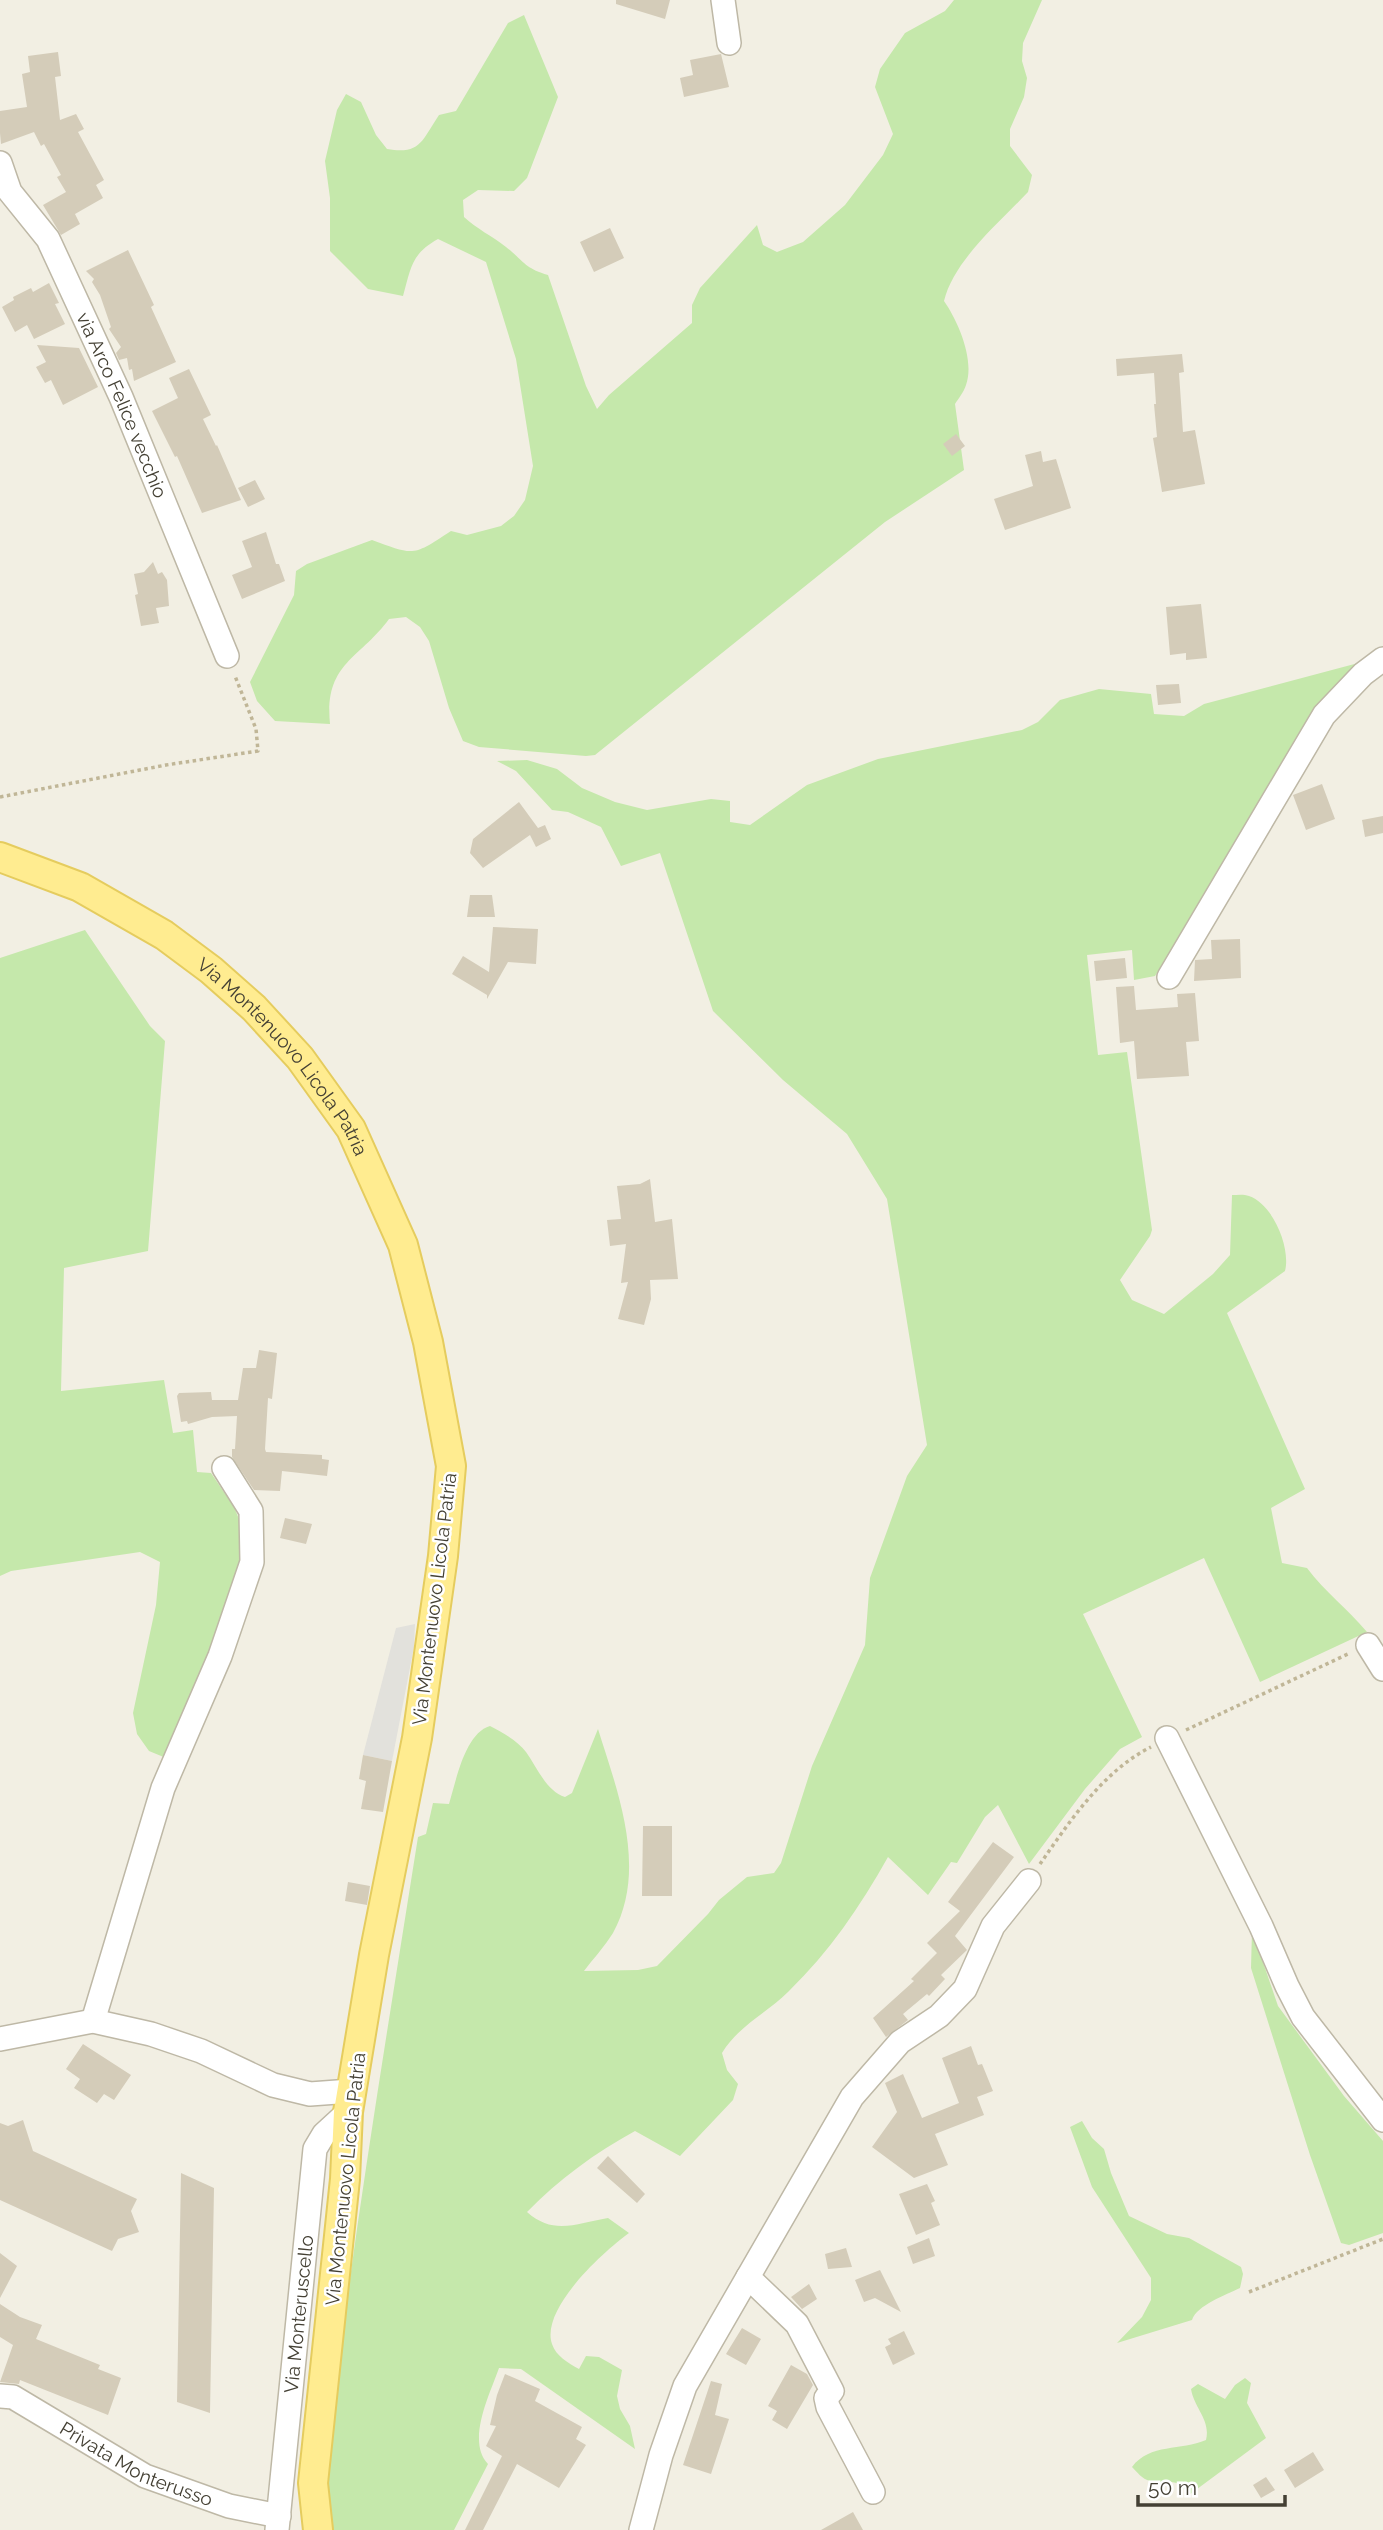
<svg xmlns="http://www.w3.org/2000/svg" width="1383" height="2530" font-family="Raleway,sans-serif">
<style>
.green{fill:#c5e8ab}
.parking{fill:#e2e1dc}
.building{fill:#d4ccb9}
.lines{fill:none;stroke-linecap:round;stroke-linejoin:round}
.minor-casing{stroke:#beb8a6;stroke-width:26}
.major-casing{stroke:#e5cc5e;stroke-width:32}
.path{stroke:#c0b697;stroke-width:3.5;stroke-dasharray:3.5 3.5;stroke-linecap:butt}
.minor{stroke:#fff;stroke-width:23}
.major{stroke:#ffec90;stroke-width:28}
.labels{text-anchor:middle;stroke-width:5;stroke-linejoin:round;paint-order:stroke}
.street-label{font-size:19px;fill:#444034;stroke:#fff}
</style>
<rect width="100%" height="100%" fill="#f2efe3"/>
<!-- green -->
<path class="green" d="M954,0H1042L1023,43L1022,61L1027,78L1024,97L1010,129V146L1032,175L1028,192C999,223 954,260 944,301C958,321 975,360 966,385C964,392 958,399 955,404L964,470L885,522L595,755L586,756L479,747L463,741L449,708L429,641L420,627L406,617L389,619C360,659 324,663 330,724L275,721L257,701L250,682L294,595L296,571L307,564L372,540C415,556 413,556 451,531L467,535L501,526L514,516L525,500L533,466L516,359L486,262L438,239C411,254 411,268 403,296L368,289L330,251V198L325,161L337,110L346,94L361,102L376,135L387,149C421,155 422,140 439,115L456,111L508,23L524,15L558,97L527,178L514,191L478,190L463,200L464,217C477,229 492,236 506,247C524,261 524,268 548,275L586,386L597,409L609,395L692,323V305L700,288L757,225L763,245L777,252L803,242L845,205L883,155L893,134L875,87L880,69L905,33L945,11Z
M1362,662L1323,703L1155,976L1134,980L1132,950L1087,955L1098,1055L1127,1052L1152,1230L1150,1236L1120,1280L1132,1300L1164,1314L1213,1274L1230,1255L1232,1195C1237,1195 1244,1194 1249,1196C1273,1204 1291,1248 1285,1271L1227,1313L1305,1489L1271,1508L1282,1563L1307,1568C1325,1592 1348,1609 1367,1632L1260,1682L1204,1558L1083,1614L1142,1737L1120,1749L1085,1789L1029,1864L998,1805L985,1817L957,1863L951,1862L928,1895L888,1857C860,1907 829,1952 789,1991C766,2014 739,2025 722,2053L727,2070L738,2084L733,2100L680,2156L635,2131C595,2153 559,2179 527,2212C554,2236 577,2223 608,2218L629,2233C604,2251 540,2309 552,2344C556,2356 568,2363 579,2369L586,2356L599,2357L622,2370L617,2396L620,2409L630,2426L635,2449L521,2369L499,2368C490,2394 466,2441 488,2464L454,2530H327C317,2458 337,2365 348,2293C369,2140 394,1989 418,1837L426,1834L433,1803L449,1804C456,1781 465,1733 490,1726C502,1732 518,1741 526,1752C537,1767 546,1791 565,1797L572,1793L598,1729C618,1793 648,1869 613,1933C605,1946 593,1959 584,1971L638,1970L657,1966L708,1914L719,1900L747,1877L774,1873L781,1863L812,1766L865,1645L870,1578L907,1476L927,1445L887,1199L847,1134L783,1080L713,1011L660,853L621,866L601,827L568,812L552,810L516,771L497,761L527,760L557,769L582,788L615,802L647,810L711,799L730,801V822L750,825L807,785L878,759L1022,730L1038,722L1060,700L1099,689L1151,694L1154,714L1184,716L1204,704Z
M85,930L150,1026L165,1041L148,1251L64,1268L61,1391L164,1380L173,1433L193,1430L197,1472L211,1473L234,1507L241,1524L240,1573L227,1618L166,1758L149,1751L137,1734L133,1713L156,1605L160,1562L140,1552L11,1571L0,1576V958Z
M1252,1930L1278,2006L1344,2096L1383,2141V2233L1349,2245L1341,2243L1310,2155L1251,1968Z
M1082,2121L1092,2138L1104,2149L1111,2173L1129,2216L1167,2234L1189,2238L1241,2267L1243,2274L1240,2288C1226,2295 1197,2305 1192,2320L1117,2343L1142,2317L1151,2300V2278L1092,2187L1070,2127Z
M1245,2378L1251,2383L1247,2403L1266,2438L1189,2495C1178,2475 1167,2485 1150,2481C1142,2479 1137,2472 1132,2467C1150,2443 1181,2451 1206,2440C1211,2420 1194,2408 1191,2389L1198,2384L1225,2399L1235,2385Z"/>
<!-- parking -->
<path class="parking" d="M415,1624L414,1647L392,1761L363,1755L396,1628Z"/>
<!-- building -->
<path class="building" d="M616,0H670L665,19L616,4Z
M58,52L61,76L55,77L60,120L76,114L84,129L78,132L104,180L96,185L103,198L75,214L80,224L61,235L43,205L66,192L57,177L61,175L44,144L41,146L34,132L1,144L0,133V111L27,107L22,74L30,72L28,56Z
M721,54L729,87L684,97L680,78L693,75L690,60Z
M610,228L624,258L594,272L580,242Z
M128,250L154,305L151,307L176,362L134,381L132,369L129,370L127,358L119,360L116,353L121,347L109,329L111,327L100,295L92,282L94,279L86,271Z
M49,283L59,303L55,304L65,324L34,339L27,325L15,332L2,307L14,300L13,297L31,288L33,292Z
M37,345L79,348L98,387L63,405L51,380L45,383L36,367L46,362Z
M1182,354L1184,372L1179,373L1183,432L1195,430L1205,484L1162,492L1153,438L1157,437L1154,404H1156L1154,373L1117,376L1116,359Z
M189,369L211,415L203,419L216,446L217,445L241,500L202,513L177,456L175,457L152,411L178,398L169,378Z
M956,434L965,446L952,456L943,444Z
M1041,451L1043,462L1056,459L1071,508L1005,530L994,499L1033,486L1025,455Z
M255,480L265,499L248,507L238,488Z
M266,532L276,564H279L285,581L242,599L232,575L252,567L242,541Z
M153,562L158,574L162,572L167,580L169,606L156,608L159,623L141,626L135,595L138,594L134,574L144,572Z
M1201,604L1207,658L1186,660V653L1170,655L1166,607Z
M1179,684L1181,703L1158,705L1156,685Z
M1322,784L1335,819L1306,830L1293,795Z
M519,802L538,828L545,825L551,839L536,847L530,835L483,868L470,853L473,839Z
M1383,816V833L1365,837L1362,820Z
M470,895H492L495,917H467Z
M493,927L538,929L536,964L508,962L487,999V995L452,974L463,956L489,972Z
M1240,939L1241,978L1194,981L1195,960L1212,959L1211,940Z
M1125,958L1127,978L1096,981L1094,961Z
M1134,986L1136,1010L1178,1007L1177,994L1195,993L1199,1041L1186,1042L1189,1076L1137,1079L1134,1041L1120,1043L1116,987Z
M650,1179L655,1222L672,1219L678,1279L650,1280L651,1299L644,1325L618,1319L628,1282L621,1283L626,1244L610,1246L607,1220L621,1219L617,1186L640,1184Z
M259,1350L277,1353L272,1399L268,1398L265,1449L266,1452L322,1455V1459L329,1460L327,1476L282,1471L280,1491L254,1490L232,1457V1449H235L237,1416L212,1417L188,1424L187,1421L181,1422L177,1396L179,1393L211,1392L212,1400H238L243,1368H256Z
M285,1518L312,1524L306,1544L280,1538Z
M363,1755L392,1761L383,1812L361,1809L366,1781L359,1779Z
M643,1826H672V1896H642Z
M993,1842L1014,1857L955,1936L967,1950L941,1975L945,1979L929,1996L927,1994L903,2014L908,2020L886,2037L873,2018L914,1981L911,1979L937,1953L927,1943L960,1911L948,1902Z
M348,1882L370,1886L367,1905L345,1901Z
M83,2044L131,2075L114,2100L104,2094L97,2103L74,2088L80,2079L66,2069Z
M971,2046L978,2065L982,2064L993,2091L977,2097L984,2115L935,2134L948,2165L914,2178L872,2147L897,2112L885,2083L903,2074L922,2118L959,2103L942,2058Z
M23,2120L33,2151L137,2199L131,2211L139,2232L118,2239L112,2251L0,2200V2123L8,2126Z
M608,2156L645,2194L637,2203L597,2168Z
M181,2173L214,2188L210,2413L177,2402Z
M927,2184L935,2201L931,2203L940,2225L916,2235L899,2194Z
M929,2238L935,2256L913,2264L907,2247Z
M846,2248L852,2267L828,2269L825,2254Z
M0,2253L17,2266L0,2298Z
M880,2270L901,2312L875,2298L864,2302L855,2280Z
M809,2284L817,2299L802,2309L791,2297Z
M0,2304L20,2317L42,2325L36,2339L100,2365L98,2369L121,2378L108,2415L20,2380L19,2384L0,2382L13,2345L0,2337Z
M742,2328L761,2339L746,2365L726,2354Z
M904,2331L915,2354L893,2365L885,2347L891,2344L888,2339Z
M791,2365L807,2374L813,2385L787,2429L772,2420L777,2411L768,2406Z
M505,2374L540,2389L535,2401L582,2427L576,2439L586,2445L559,2488L517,2464L483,2530H465L502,2456L486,2446L496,2426L490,2425L497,2395Z
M711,2381L722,2384L715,2415L729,2419L711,2474L683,2465Z
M1313,2452L1324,2470L1295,2488L1284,2470Z
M1266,2477L1275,2490L1261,2498L1253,2485Z
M853,2512L863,2530H821Z"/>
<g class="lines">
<defs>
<g id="minor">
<path d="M723,0L729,43"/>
<path id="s1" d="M0,163L10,192L48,239L121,397L227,656"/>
<path d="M1169,977L1324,715L1363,674L1383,659"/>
<path d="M1368,1645L1383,1669"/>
<path d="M1167,1738L1261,1926L1287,1986L1303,2017L1383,2120"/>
<path d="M93,2021L163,1788L220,1656L252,1562L251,1511L224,1468"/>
<path d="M0,2039L93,2021L151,2034L201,2051L273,2085L310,2094L351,2091"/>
<path d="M748,2277L797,2324L832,2391L826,2398L828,2407L873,2492"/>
<path id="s2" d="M0,2396L13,2397L145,2476L229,2506L279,2516"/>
<path id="s3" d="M277,2530L315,2149L324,2134L348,2112"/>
<path d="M641,2530L661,2455L685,2386L852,2097L900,2042L939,2016L965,1989L993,1926L1029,1881"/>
</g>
<g id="major">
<path id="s4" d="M0,857L80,887L164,935L211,970L254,1008L300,1058L351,1129L403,1245L428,1342L451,1466L443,1556L417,1738L374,1955L348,2112L345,2179L313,2483L318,2530"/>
</g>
</defs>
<!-- minor casing -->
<use href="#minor" class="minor-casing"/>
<!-- major casing -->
<use href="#major" class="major-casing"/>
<!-- path -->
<path class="path" d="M0,797L166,765L258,751L256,729L235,676
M1186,1730L1350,1653
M1040,1864C1070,1821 1103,1771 1151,1747
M1249,2292L1383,2239"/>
<!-- minor -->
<use href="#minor" class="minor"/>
<!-- major -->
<use href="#major" class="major"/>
</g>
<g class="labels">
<!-- street labels -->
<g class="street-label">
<text dy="7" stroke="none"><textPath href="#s1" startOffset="273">via Arco Felice vecchio</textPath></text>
<text dy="7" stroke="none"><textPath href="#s4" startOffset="354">Via Montenuovo Licola Patria</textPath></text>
<text transform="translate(434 1599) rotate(-83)" y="7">Via Montenuovo Licola Patria</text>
<text transform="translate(345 2179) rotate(-84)" y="7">Via Montenuovo Licola Patria</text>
<text dy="7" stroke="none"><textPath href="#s3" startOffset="217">Via Monteruscello</textPath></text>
<text dy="7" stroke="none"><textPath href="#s2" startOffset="154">Privata Monterusso</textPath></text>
</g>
</g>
<!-- scale -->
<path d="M1138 2495v10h147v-10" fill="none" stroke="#444034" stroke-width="3.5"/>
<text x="1148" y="2495" font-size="21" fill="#444034" stroke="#ffffff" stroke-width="5" paint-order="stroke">50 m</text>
</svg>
